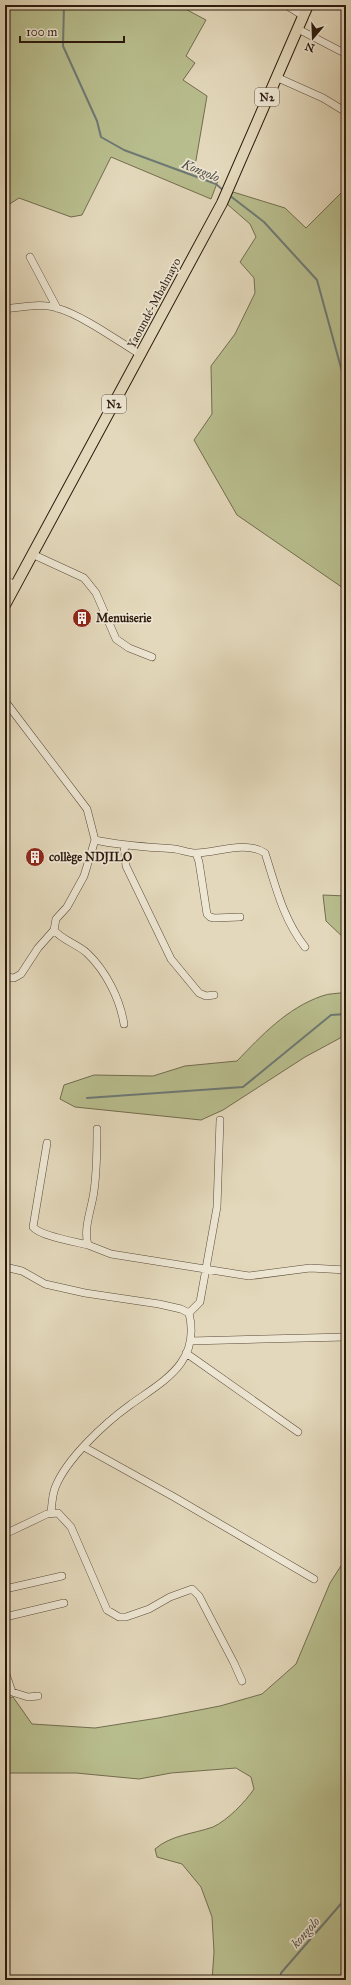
<svg xmlns="http://www.w3.org/2000/svg" width="351" height="1985" font-family="'IM FELL Great Primer',serif">
<style>
.green{fill:#b8bd8d;stroke:#726c4e}
.lines{fill:none;stroke-linecap:round;stroke-linejoin:round}
.stream{stroke:#6e7975;stroke-width:2}
.minor-casing{stroke:#5a4a39;stroke-width:8}
.highway-casing{stroke:#2d1a0e;stroke-width:12}
.minor{stroke:#ede6d3;stroke-width:7}
.highway{stroke:#e3d8bb;stroke-width:10}
.labels{text-anchor:middle;stroke-width:3.5;stroke-linejoin:round;paint-order:stroke}
.shield{fill:#ede6d3;stroke:#675749;stroke-width:1}
.shield-label{font-size:11px;font-weight:bold;fill:#2d1a0e}
.street-label{font-size:12px;fill:#2d1a0e;stroke:#ede6d3}
.poi-label{font-size:12px;font-weight:bold;fill:#2d1a0e;stroke:#ede6d3;text-anchor:start}
.water-label{font-size:13px;font-style:italic;fill:#4d4942;stroke:#ede6d3}
</style>
<rect width="100%" height="100%" fill="#e3d8bb"/>
<filter id="stains"><feTurbulence type="fractalNoise" baseFrequency=".005" numOctaves="4"/><feColorMatrix values="0 0 0 0 .2 0 0 0 0 .09 0 0 0 0 .02 0 0 0 .5 -.17"/></filter>
<radialGradient id="worn" r=".72"><stop offset=".6" stop-color="#630" stop-opacity="0"/><stop offset="1" stop-color="#630" stop-opacity=".3"/></radialGradient>
<!-- green -->
<path class="green" d="M5,5H178L206,20L186,56L195,63L183,80L207,96L195,166L219,178L211,199L111,157L82,215L71,217L19,198L5,207Z
M343,191L346,198V590L237,515L194,440L212,414L211,366L235,334L255,293L254,278L240,262L256,237L250,224L227,204L233,192L285,208L306,228Z
M323,895L346,896V940L326,921Z
M346,992V1037H342L305,1057L223,1110L201,1120L75,1107L60,1099L64,1085L94,1075L153,1076L185,1066L237,1061C261,1036 287,1008 322,996C329,993 338,994 346,992Z
M346,1558V1980H212L214,1952L212,1917L201,1887L182,1864L157,1857L155,1849C171,1835 193,1834 213,1827C228,1820 245,1802 254,1789L251,1777L236,1768L171,1773L139,1779L76,1773H5V1698L13,1697L32,1724L95,1728L158,1718L220,1706L262,1694L296,1664L330,1583Z"/>
<g class="lines">
<!-- stream -->
<path class="stream" d="M64,5L63,46L97,121L101,137L124,150L216,184L224,191
M229,195L264,222L317,280L346,386
M87,1098L243,1087L331,1015L346,1014
M280,1980L281,1973L346,1898"/>
<defs>
<path id="minor" d="M286,5L302,15
M298,29L346,54
M276,77L323,98L346,112
M30,257L57,308
M5,309C21,307 42,303 57,308C82,315 118,341 141,355
M32,554L84,578L96,593L116,639L129,648L152,657
M5,580L15,585
M5,701L87,809L95,840L84,876L67,907L56,919L54,930L38,948L21,974L14,978L5,977
M95,840C122,846 148,847 175,849C182,850 189,853 196,853C217,853 245,840 265,853C276,887 283,919 305,947
M124,846L126,866L171,959L199,993L206,996L214,995
M196,853L199,862L207,914L210,917L214,918L240,917
M54,930C62,940 77,944 87,953C106,971 120,999 124,1024
M97,1129C97,1150 97,1170 94,1191C92,1208 83,1228 88,1245L111,1254L249,1276L310,1268L346,1270
M47,1143L33,1227C40,1236 76,1242 88,1245
M5,1267L22,1271L45,1284L85,1293L159,1304L181,1309L189,1313C201,1363 163,1381 130,1405C105,1423 66,1459 55,1488C52,1496 52,1505 51,1512
M189,1313L200,1302L217,1207L220,1120
M190,1341L346,1337
M186,1353L298,1432
M84,1447L174,1497L314,1579
M5,1534L47,1514L58,1513L71,1527L107,1610L119,1617H126L149,1609L170,1597L192,1589L199,1596L234,1663L242,1681
M5,1589L62,1576
M5,1617L64,1603
M5,1671L12,1692L28,1697L38,1696"/>
<path id="highway" d="M5,605L222,203L308,5"/>
</defs>
<!-- minor casing -->
<use href="#minor" class="minor-casing"/>
<!-- highway casing -->
<use href="#highway" class="highway-casing"/>
<!-- minor -->
<use href="#minor" class="minor"/>
<!-- highway -->
<use href="#highway" class="highway"/>
</g>
<!-- icons -->
<defs>
<symbol id="building-disc" viewBox="-11 -11 22 22"><circle r="9.5" fill="#8f2418" stroke="#ede6d3"/><path d="M-4-6H4V6H1V3H-1V6H-4ZM-2.5-4.3h1.7v1.8h-1.7ZM.8-4.3h1.7v1.8H.8ZM-2.5-1h1.7V.8h-1.7ZM.8-1h1.7V.8H.8Z" fill="#fff"/></symbol>
</defs>
<g fill-rule="evenodd">
<use href="#building-disc" x="71" y="607" width="22" height="22"/>
<use href="#building-disc" x="24" y="846" width="22" height="22"/>
</g>
<g class="labels">
<!-- shield labels -->
<g class="shield">
<rect x="255" y="88" width="24" height="18" rx="3"/>
<rect x="102" y="395" width="24" height="18" rx="3"/>
</g>
<g class="shield-label">
<text x="267" y="101">N2</text>
<text x="114" y="408">N2</text>
</g>
<!-- street labels -->
<g class="street-label">
<text transform="translate(154 303) rotate(-62)" y="4">Yaoundé-Mbalmayo</text>
</g>
<!-- poi labels -->
<g class="poi-label">
<text x="96" y="622">Menuiserie</text>
<text x="49" y="861">collège NDJILO</text>
</g>
<!-- water labels -->
<g class="water-label">
<text transform="translate(201 170) rotate(22)" y="5">Kongolo</text>
<text transform="translate(305 1932) rotate(-49)" y="5">kongolo</text>
</g>
</g>
<!-- margin -->
<rect width="351" height="1985" fill="none" stroke="#e3d8bb" stroke-width="20"/>
<rect x="6" y="6" width="339" height="1973" fill="none" stroke="#2d1a0e" stroke-width="2"/>
<rect x="10" y="10" width="331" height="1965" fill="none" stroke="#2d1a0e"/>
<!-- north arrow -->
<g transform="translate(313 38) rotate(199)" stroke="#ede6d3" stroke-width="3" paint-order="stroke">
<path d="M0-3L7 15L0 10L-7 15Z" fill="#2d1a0e"/>
<text y="-6" font-size="11" font-weight="bold" text-anchor="middle" fill="#2d1a0e">N</text>
</g>
<!-- scale -->
<path d="M20 36v6h104v-6" fill="none" stroke="#2d1a0e" stroke-width="2"/>
<text x="26" y="36" font-size="12" fill="#2d1a0e" stroke="#ede6d3" stroke-width="3" paint-order="stroke">100 m</text>
<rect width="100%" height="100%" filter="url(#stains)"/>
<rect width="100%" height="100%" fill="url(#worn)"/>
</svg>
